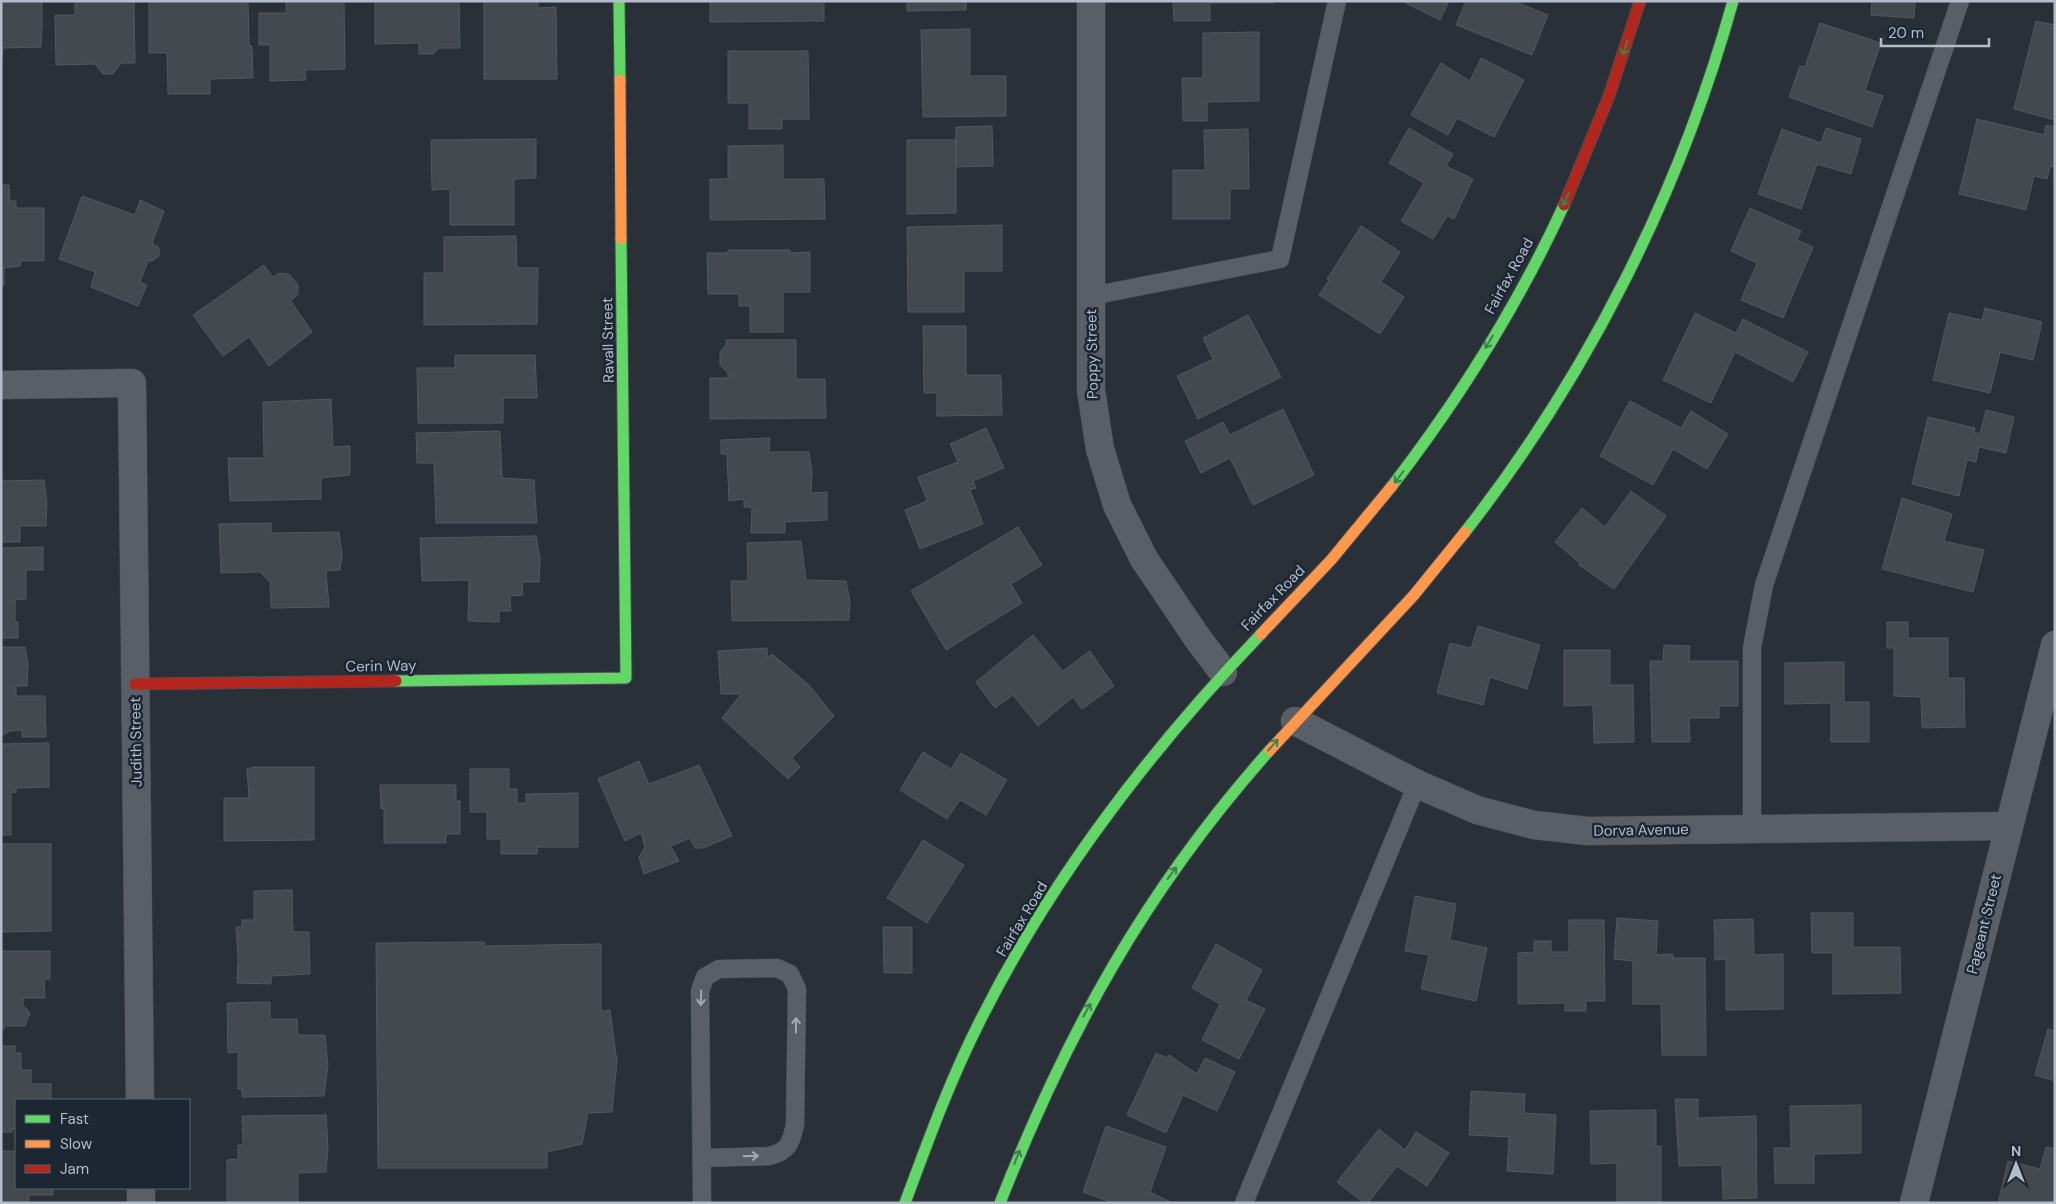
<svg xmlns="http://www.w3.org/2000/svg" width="2056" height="1204" font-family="'DM Sans',sans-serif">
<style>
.building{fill:#444950;stroke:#52575f}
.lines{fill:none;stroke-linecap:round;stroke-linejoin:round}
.lane-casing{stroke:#484c53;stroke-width:19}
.street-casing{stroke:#484c53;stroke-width:29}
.fast-casing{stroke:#484c53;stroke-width:13}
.slow-casing{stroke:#484c53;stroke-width:13}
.jam-casing{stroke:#484c53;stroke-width:13}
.lane{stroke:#5a5e66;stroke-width:18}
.street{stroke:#5a5e66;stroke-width:28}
.fast{stroke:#63d668;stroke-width:11}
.slow{stroke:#ff974d;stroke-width:11}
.jam{stroke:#b3261e;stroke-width:11}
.oneway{stroke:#407e4e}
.oneway2{stroke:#a2a9b5}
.labels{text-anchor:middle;stroke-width:5;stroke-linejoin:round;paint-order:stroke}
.street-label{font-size:15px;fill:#b4bcc9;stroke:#1d2633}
</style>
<rect width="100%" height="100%" fill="#2a3038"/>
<!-- building -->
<path class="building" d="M1,1H42V27L41,47L3,48L1,69Z
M75,1H134L135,63H121L113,74H103L95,64L56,65L55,15H75Z
M167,1H248L249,46H252L253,78L210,79V94H168L167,53H149V3Z
M286,1H344L345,69L305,70L306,80L270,81V45H259V13H286Z
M375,1H459L460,48H439L433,54H419V43L375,44Z
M484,1H538V8L556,7L557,79H484Z
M710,1H824V21L710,22Z
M907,1H966V10L907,11Z
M1173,1H1274V3H1210V21H1174Z
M1402,1H1449L1440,20Z
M1466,1H1519L1518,3L1548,15L1532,55L1456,25Z
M1872,1H1915L1914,18L1871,15Z
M2036,21L2055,25V120L2014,109Z
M1820,23L1881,43L1865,90L1883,96L1872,127L1789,97L1800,66L1805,67Z
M970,29V76H1006V116L923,117L921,30Z
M1259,32V101L1207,102V121H1183L1182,78H1203V33Z
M728,51H808L809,119H782V129H749V103H728Z
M1481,58L1524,80L1494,137L1457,118L1448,135L1411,115L1441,63L1470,81Z
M1977,119L2044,135L2046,125L2055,127V167L2050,166L2047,179L2034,176L2026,210L1959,194Z
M992,126L993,166L956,167V127Z
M1409,128L1453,154L1446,166L1473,179L1454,219L1447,216L1433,239L1401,221L1424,183L1389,163Z
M1826,128L1861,139L1851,174L1817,164L1801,209L1758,194L1782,129L1821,143Z
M1248,129L1249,189H1230V219H1173V170H1205L1204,130Z
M536,139V178L514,179V225H450V189L432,190L431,140Z
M907,140H956V213L907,214Z
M783,145V179H824L825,219L710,220V179H728V146Z
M1,185H9L10,201H16V208H44V261H21L20,266L4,268V286H1Z
M82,196L135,215L140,200L164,211L152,243L159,248V256L152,261H148L140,282L147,285L138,306L91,287L95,272L59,259Z
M1750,208L1801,231L1797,240L1813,247L1783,318L1741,300L1757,263L1731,251Z
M1002,225V271H964V312H908L907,227Z
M1361,226L1400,252L1381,282L1404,297L1380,334L1319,295L1329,280L1327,279Z
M516,236L517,268H538L537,324L424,325V273H444V237Z
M728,250H790V253L810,252V292H783V332H750V306H739V294H708L707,253H728Z
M264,265L273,277L279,273L289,274L298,285V294L291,301L312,332L269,366L249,337L223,356L193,315Z
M1985,308L2042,322L2033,360L2000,352L1990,393L1933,380L1949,313L1982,320Z
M1695,313L1736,333L1743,319L1808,352L1793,382L1735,352L1711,403L1663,380Z
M1248,315L1281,377L1198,419L1177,376L1213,359L1203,338Z
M923,326H966V375H1001L1002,415L937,416V393H924Z
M726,340H796V379H825L826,418L710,419V378H728V373L720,365V352L726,345Z
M455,355H535L537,398H503V423H418L417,368H455Z
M331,399L333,447L350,446V475L321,478V499L230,501L228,458H264L263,402Z
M1630,401L1681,428L1691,411L1728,434L1707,469L1673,449L1653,485L1600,456Z
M1283,409L1314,475L1253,505L1230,458L1201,473L1185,441L1223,422L1230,435Z
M1986,410L2014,417L2006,453L1979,447L1976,462L1967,460L1959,496L1912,484L1928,417L1975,428L1974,432L1980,434Z
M986,428L1004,468L973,481L976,488L970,490L983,524L920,549L905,510L927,501L918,477L958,462L950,444Z
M500,431L502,478L534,480L537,523H436L434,463H417L416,433Z
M770,438L769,452H809L812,472L811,493L827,492V520L785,522V533H751L752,507H744V499L729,501L727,454H721V440Z
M1,471L2,481L44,480L47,502L46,526H20V542H1Z
M1631,491L1666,516L1614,589L1579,565L1580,563L1555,542L1582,508L1605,527Z
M1902,498L1952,514L1944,541L1984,550L1973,592L1882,569Z
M271,523V533L339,532L342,556L340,570L326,571L329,607L271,608L270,582L260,572L221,573L219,524Z
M1018,527L1042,565L1011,584L1022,603L946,650L911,591Z
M536,536L540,559L539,582H522L523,595L510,596L511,611H499V622L468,621L469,580L422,581L420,538Z
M801,541L806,580L846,581L850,601L849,620L732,621L731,581H748L747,543Z
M43,547V570H26V599L15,600V622H18V638H1V548Z
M1887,622H1908V638H1948V678H1964L1965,727L1922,728L1921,697L1894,696V648H1887Z
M1478,626L1540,645L1527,689L1490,677L1483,705L1437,693L1450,643L1471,648Z
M1033,635L1063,671L1090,651L1114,686L1082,709L1073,697L1038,726L1013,695L995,708L976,682Z
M1664,645L1690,646L1689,661H1738V706H1719V718H1689L1690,742H1652L1650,661H1663Z
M1,647H25L28,664L27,686H16V696H45L46,737H22V730L10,731L1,736Z
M767,648V658L772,654L809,685L834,716L792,758L800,767L788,779L722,718L741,694H721L718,651Z
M1564,650H1610V685H1633L1634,742L1594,743L1593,705L1564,706Z
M1844,662V702H1869V742H1831V703L1785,704V663Z
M49,743V787L16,788V792L11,793V835H1V744Z
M923,752L951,769L961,753L1007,780L986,815L960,800L947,819L900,790Z
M639,761L649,784L699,765L732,836L703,848H695L690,838L671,846L679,861L644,874L639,857L645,847L641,833L625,841L598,779Z
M254,767H314V840L224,841V798H249L247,769Z
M470,769H509V789H517V803H526V794L578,793V847H537V854H501V839H487V812H470Z
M380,785H456V801H460V834H446V843H384V809H381Z
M923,840L964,865L927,923L887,898Z
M1,844H51V931L1,932Z
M292,890L293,932H309L310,974L271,976V984L237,983L238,959L236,927H242V920H254V891Z
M1415,896L1456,904L1450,940L1487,948L1476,1001L1421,989L1429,955L1405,951Z
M1811,913H1853V947H1900L1901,993L1833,994V953H1812Z
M1617,918L1658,921L1656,955L1673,954V958H1705L1706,1055H1662L1661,1004H1633V961L1614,959Z
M1753,919L1754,955L1783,954V1009L1726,1010V959L1715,960L1714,920Z
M1569,920H1604L1605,1001H1586V1011H1565V1003L1518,1004V953L1534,952V941H1551V952H1569Z
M883,927H912V973H884Z
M484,942L485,946L601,944V1011L610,1010L617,1062L612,1112L588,1113L582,1144L547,1152V1168H378L376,943Z
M1216,944L1262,970L1246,1000L1265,1009L1239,1059L1202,1040L1220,1004L1192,988Z
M1,951H50V979H44L45,998H23V1005L30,1013L25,1026H4V1029H1Z
M270,1002V1019H297L298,1035H325L328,1066L324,1096L242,1097V1089H238V1052L228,1053L227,1003Z
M2048,1029L2055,1031V1081L2035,1075Z
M1,1046H15V1053H21V1070H31V1084H51V1100H16V1129H12V1132H1Z
M1156,1053L1167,1058L1169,1055L1197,1074L1205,1058L1235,1072L1217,1111L1183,1095L1166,1133L1127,1115Z
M1471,1091L1525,1094L1524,1113L1556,1115L1553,1174L1507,1171L1509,1137L1469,1135Z
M1675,1099H1698V1118L1756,1116L1757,1198L1723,1199L1722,1165L1679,1166Z
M1861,1105V1153L1814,1154V1183H1775L1774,1148H1791L1790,1106Z
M1656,1110V1146H1661V1202H1617V1163L1591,1164L1590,1111Z
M326,1115L328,1147L326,1172L298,1173V1203H227V1160L238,1159V1145H243L242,1116Z
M1106,1126L1166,1147L1150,1192L1173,1203H1113L1083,1192Z
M1379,1129L1405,1150L1416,1132L1449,1153L1427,1186L1397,1166L1368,1203H1364L1337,1182Z
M2046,1147L2055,1149V1203H1998L2008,1161L2040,1169Z
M1,1151H16V1188H53V1195H29V1203H1Z"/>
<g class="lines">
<defs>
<path id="lane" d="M1091,296L1280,259L1337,1
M1752,829V648L1764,585L1960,1
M702,1158L769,1156C788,1152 791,1143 795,1125L797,989L790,974L777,968L719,969L705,977L700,991L702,1203
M1244,1203L1417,784"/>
<path id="street" d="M1091,1V390L1100,449L1117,505L1144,559L1198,639L1223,672
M1,385L132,383L140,1100
M1295,721L1417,784L1477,810L1534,825L1587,831L2009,826
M141,1188V1203
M1914,1203L2055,645"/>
<path id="fast" d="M619,1L620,80
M1392,486C1459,399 1518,305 1564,205
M1465,532C1588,375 1680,192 1733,1
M396,681L626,678L621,239
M905,1203C928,1141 950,1080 980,1021C1052,877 1150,750 1261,634
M1000,1203C1067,1032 1147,888 1270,750"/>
<path id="slow" d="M620,80L621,239
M1261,634L1331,560L1392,486
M1270,750L1414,595L1465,532"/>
<path id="jam" d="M1564,205L1609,96L1640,1
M135,684L396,681"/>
</defs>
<!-- lane casing -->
<use href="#lane" class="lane-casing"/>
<!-- street casing -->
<use href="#street" class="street-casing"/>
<!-- fast casing -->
<use href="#fast" class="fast-casing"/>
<!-- slow casing -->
<use href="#slow" class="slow-casing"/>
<!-- jam casing -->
<use href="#jam" class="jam-casing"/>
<!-- lane -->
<use href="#lane" class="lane"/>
<!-- street -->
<use href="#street" class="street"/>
<!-- fast -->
<use href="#fast" class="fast"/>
<!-- slow -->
<use href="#slow" class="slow"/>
<!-- jam -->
<use href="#jam" class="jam"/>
</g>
<!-- one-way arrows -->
<defs><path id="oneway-shaft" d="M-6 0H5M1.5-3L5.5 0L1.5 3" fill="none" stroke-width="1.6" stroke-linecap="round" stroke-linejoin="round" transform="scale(1.25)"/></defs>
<g class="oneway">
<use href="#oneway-shaft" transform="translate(1625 48) rotate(108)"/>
<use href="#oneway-shaft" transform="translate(1566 199) rotate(116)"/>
<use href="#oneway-shaft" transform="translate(1489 342) rotate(121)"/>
<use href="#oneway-shaft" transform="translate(1399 477) rotate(127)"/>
<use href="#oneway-shaft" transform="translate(1273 745) rotate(-49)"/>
<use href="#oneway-shaft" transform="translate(1172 873) rotate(-54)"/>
<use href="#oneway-shaft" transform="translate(1087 1010) rotate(-61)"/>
<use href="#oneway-shaft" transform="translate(1017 1157) rotate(-69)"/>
</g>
<g class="oneway2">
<use href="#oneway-shaft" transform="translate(701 998) rotate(92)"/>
<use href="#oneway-shaft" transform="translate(796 1025) rotate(-89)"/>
<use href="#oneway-shaft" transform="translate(751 1156) rotate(-2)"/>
</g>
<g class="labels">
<!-- street labels -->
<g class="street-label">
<text transform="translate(1509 276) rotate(-61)" y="5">Fairfax Road</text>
<text transform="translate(608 340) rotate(-91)" y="5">Ravall Street</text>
<text transform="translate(1092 354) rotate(-91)" y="5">Poppy Street</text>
<text transform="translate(1273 598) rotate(-46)" y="5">Fairfax Road</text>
<text transform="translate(381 666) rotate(-1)" y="5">Cerin Way</text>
<text transform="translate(136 742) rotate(-91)" y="5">Judith Street</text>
<text transform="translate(1641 830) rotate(-1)" y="5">Dorva Avenue</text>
<text transform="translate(1022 919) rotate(-59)" y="5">Fairfax Road</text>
<text transform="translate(1984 924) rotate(-76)" y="5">Pageant Street</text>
</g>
</g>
<!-- border -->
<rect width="2056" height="1204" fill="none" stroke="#b4bcc9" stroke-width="5"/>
<!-- legend -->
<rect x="15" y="1099" width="175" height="90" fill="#1d2633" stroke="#59626f"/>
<rect x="25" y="1115" width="25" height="8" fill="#63d668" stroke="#59626f"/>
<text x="60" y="1124" font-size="15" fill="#b4bcc9">Fast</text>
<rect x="25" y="1140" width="25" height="8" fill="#ff974d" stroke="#59626f"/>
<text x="60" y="1149" font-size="15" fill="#b4bcc9">Slow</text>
<rect x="25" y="1165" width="25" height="8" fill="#b3261e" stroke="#59626f"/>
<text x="60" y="1174" font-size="15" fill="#b4bcc9">Jam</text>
<!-- north arrow -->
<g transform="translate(2016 1164)" stroke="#1d2633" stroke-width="4" paint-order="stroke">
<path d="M0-4L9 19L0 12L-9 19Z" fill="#b4bcc9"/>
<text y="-8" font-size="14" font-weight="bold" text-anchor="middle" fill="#b4bcc9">N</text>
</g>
<!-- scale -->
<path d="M1881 38v8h108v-8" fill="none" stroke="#b4bcc9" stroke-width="2.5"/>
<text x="1888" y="38" font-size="15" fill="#b4bcc9" stroke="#1d2633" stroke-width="4" paint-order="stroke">20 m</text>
</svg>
